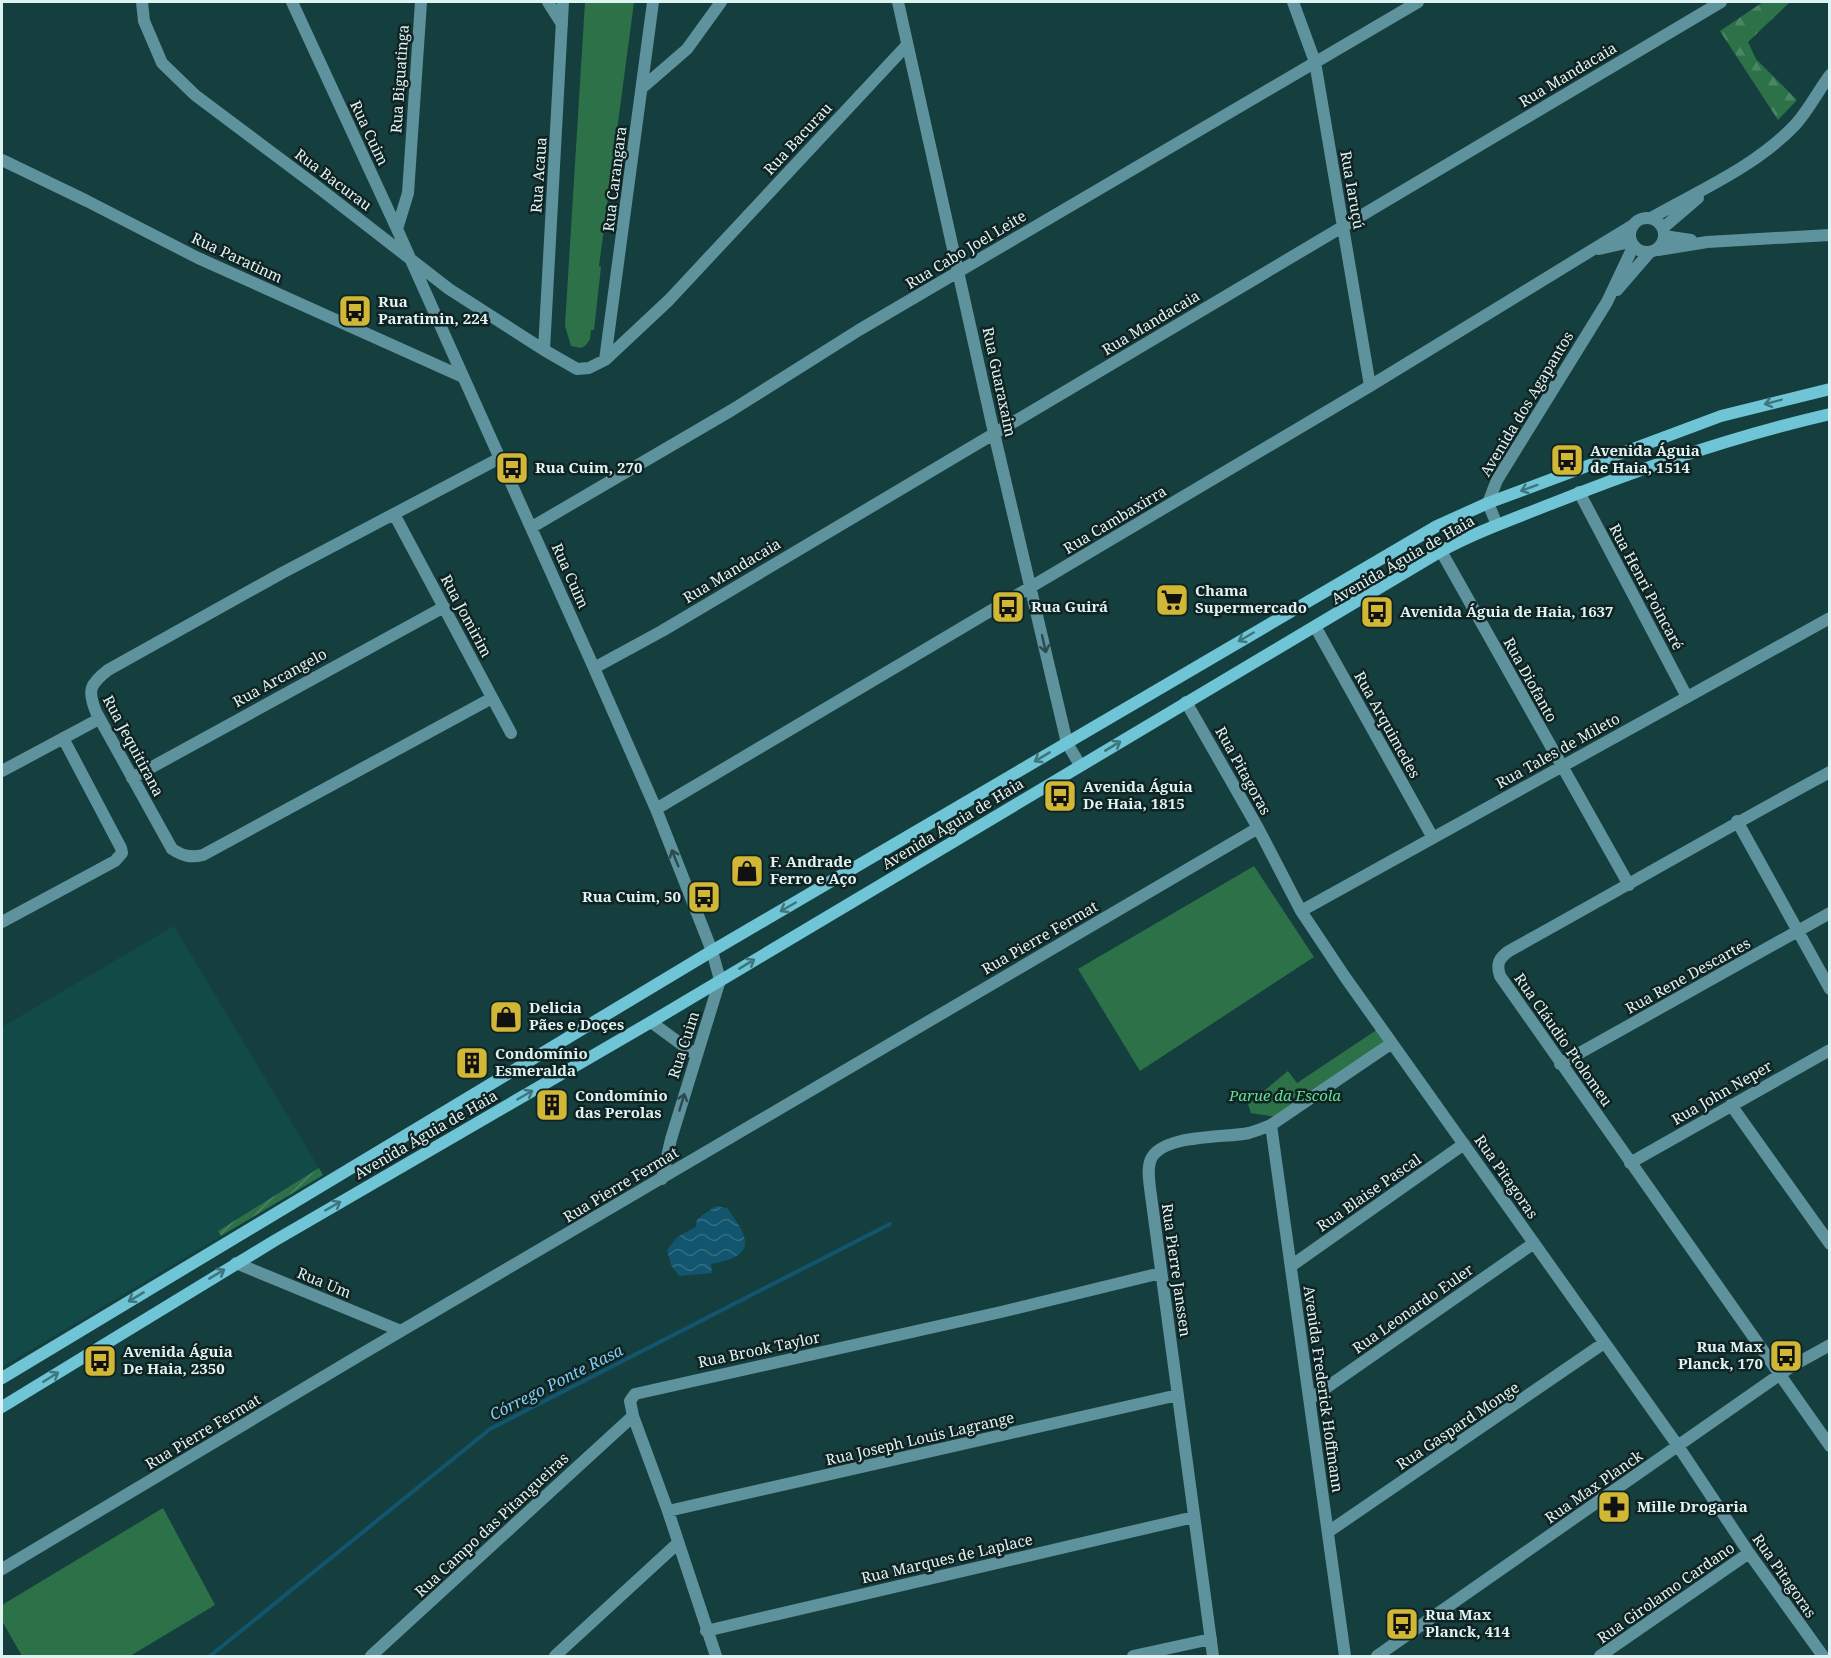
<svg xmlns="http://www.w3.org/2000/svg" width="1831" height="1658" font-family="'Noto Serif',serif">
<style>
.built{fill:#124a48}
.forest{fill:url(#forest-firs)}
.park{fill:#2d7148}
.garden{fill:url(#garden-furrows)}
.water{fill:url(#water-waves)}
.lines{fill:none;stroke-linecap:round;stroke-linejoin:round}
.stream{stroke:#12556f;stroke-width:4}
.minor{stroke:#5e929c;stroke-width:12}
.tertiary{stroke:#5e929c;stroke-width:12}
.secondary{stroke:#6fc5d6;stroke-width:12}
.oneway{stroke:#40747c}
.oneway2{stroke:#2c494d}
.labels{text-anchor:middle;stroke-width:5;stroke-linejoin:round;paint-order:stroke}
.street-label{font-size:15px;fill:#def4f3;stroke:#122}
.poi-label{font-size:15px;font-weight:bold;fill:#def4f3;stroke:#122;text-anchor:start}
.park-label{font-size:15px;font-style:italic;fill:#61e094;stroke:#122}
.water-label{font-size:16px;font-style:italic;fill:#7dcdf2;stroke:#122}
</style>
<defs>
<pattern id="forest-firs" width="22" height="20" patternUnits="userSpaceOnUse" patternTransform="scale(1.5)"><rect width="22" height="20" fill="#2d7148"/><path d="M5 1l3.5 6h-7zM16 11l3.5 6h-7z" fill="#4b8663"/></pattern>
<pattern id="garden-furrows" width="10" height="10" patternUnits="userSpaceOnUse" patternTransform="scale(1.5)"><rect width="10" height="10" fill="#2d7148"/><path d="M-1 1l2-2M0 10L10 0M9 11l2-2" fill="none" stroke="#4b8663"/></pattern>
<pattern id="water-waves" width="16" height="10" patternUnits="userSpaceOnUse" patternTransform="scale(1.5)"><rect width="16" height="10" fill="#12556f"/><path d="M0 5q4-4 8 0t8 0" fill="none" stroke="#346e84"/></pattern>
</defs>
<rect width="100%" height="100%" fill="#153f3e"/>
<!-- built -->
<path class="built" d="M174,926L319,1168L218,1231L221,1236L2,1367V1027Z"/>
<!-- forest -->
<path class="forest" d="M1763,2H1790L1748,42L1756,59L1797,100L1778,120L1720,31Z"/>
<!-- park -->
<path class="park" d="M585,2H634L599,266L601,267L594,330H591L590,339L586,345L581,348L571,346L565,326Z
M1254,866L1314,957L1140,1071L1078,969Z
M1381,1027L1392,1043L1284,1118L1251,1113L1248,1104L1288,1071L1297,1083Z
M163,1508L215,1605L130,1656H22L2,1621V1605Z"/>
<!-- garden -->
<path class="garden" d="M319,1168L323,1175L221,1236L218,1231Z"/>
<!-- water -->
<path class="water" d="M716,1206L727,1208C751,1240 756,1256 711,1264L712,1273L679,1276L671,1265L667,1250L677,1237L696,1227L697,1219Z"/>
<g class="lines">
<!-- stream -->
<path class="stream" d="M210,1656L490,1429L890,1224"/>
<!-- minor -->
<path class="minor" d="M142,2L144,21L162,63L195,95L315,185L449,289L544,350L577,369L589,368L605,360L669,300L907,45
M292,2L397,229L594,668L656,809L712,951L720,980L671,1139L662,1179
M548,2L562,24
M898,2L994,433L1067,743L1080,765
M1293,2L1315,62L1370,386
M642,88L687,49L721,2
M2,160L87,201L198,258L463,377
M397,229L408,193L421,2
M1664,236L1691,240
M1599,249L1630,242
M1658,250L1707,242L1830,235
M544,350L563,2
M605,360L653,2
M1579,492L1687,697
M394,514L511,733
M532,527L732,410L859,330L1418,2
M1441,551L1629,885
M1316,628L1433,838
M594,668L662,631L1721,2
M492,698L203,855C191,858 183,856 172,849L96,712C87,690 90,684 108,670L282,573L500,458
M1186,702L1258,828L1301,911L1345,977L1678,1446L1749,1553L1823,1656
M2,771L99,719
M1830,772C1722,830 1616,892 1509,951C1499,958 1496,964 1500,976L1830,1446
M132,778L444,607
M656,809L1370,386L1633,225
M1737,821L1830,989
M1301,911L1830,618
M2,922L115,861L122,853L121,848L63,738
M651,1022L696,1055
M1560,1064L1830,913
M1731,1105L1830,1244
M1271,1125L1345,1656
M1630,1163L1830,1050
M236,1263L401,1331
M1291,1266L1464,1144
M1310,1399L1534,1243
M668,1511L1178,1395
M1328,1532L1604,1343
M2,1569L360,1355L1258,828
M706,1631L1194,1517
M371,1656L633,1416
M555,1656L678,1543
M716,1656L668,1511L633,1416L630,1401L635,1394L1001,1312L1161,1273
M1133,1656L1211,1639
M1213,1656L1150,1188C1149,1179 1147,1168 1151,1159C1163,1134 1224,1138 1249,1133C1256,1131 1264,1128 1271,1125L1392,1043
M1377,1656L1792,1366L1830,1345
M1600,1656L1749,1553"/>
<!-- tertiary -->
<path class="tertiary" d="M1630 235a17 17 0 1 1 34 0a17 17 0 1 1-34 0Z
M1651,218C1700,190 1755,167 1795,125C1808,111 1818,91 1830,75
M1663,228L1698,198
M1617,290L1649,253
M1497,525L1488,503L1497,480L1607,302L1633,247"/>
<!-- secondary -->
<path class="secondary" d="M2,1378L712,951L1437,526L1488,503L1721,416L1830,389
M2,1407L274,1241L656,1019L1441,551C1476,532 1513,519 1551,504C1641,468 1734,436 1830,414"/>
</g>
<!-- one-way arrows -->
<defs><path id="oneway-shaft" d="M-6 0H5M1.5-3L5.5 0L1.5 3" fill="none" stroke-width="1.6" stroke-linecap="round" stroke-linejoin="round" transform="scale(1.5)"/></defs>
<g class="oneway">
<use href="#oneway-shaft" transform="translate(1773 402) rotate(165)"/>
<use href="#oneway-shaft" transform="translate(1529 488) rotate(160)"/>
<use href="#oneway-shaft" transform="translate(1246 637) rotate(150)"/>
<use href="#oneway-shaft" transform="translate(1113 746) rotate(-31)"/>
<use href="#oneway-shaft" transform="translate(1042 757) rotate(149)"/>
<use href="#oneway-shaft" transform="translate(788 907) rotate(150)"/>
<use href="#oneway-shaft" transform="translate(747 964) rotate(-31)"/>
<use href="#oneway-shaft" transform="translate(525 1095) rotate(-30)"/>
<use href="#oneway-shaft" transform="translate(333 1206) rotate(-30)"/>
<use href="#oneway-shaft" transform="translate(217 1274) rotate(-31)"/>
<use href="#oneway-shaft" transform="translate(136 1297) rotate(149)"/>
<use href="#oneway-shaft" transform="translate(51 1377) rotate(-32)"/>
</g>
<g class="oneway2">
<use href="#oneway-shaft" transform="translate(1044 644) rotate(77)"/>
<use href="#oneway-shaft" transform="translate(675 858) rotate(-112)"/>
<use href="#oneway-shaft" transform="translate(682 1102) rotate(-73)"/>
</g>
<!-- icons -->
<defs>
<symbol id="bus-square" viewBox="-11 -11 22 22"><rect x="-9" y="-9" width="18" height="18" rx="4" fill="#d0b736" stroke="#122"/><path d="M-5-6H5V4H4V6H2V4H-2V6H-4V4H-5ZM-3.5-4V0h7V-4ZM-3.5 1.2v1.5H-2V1.2ZM2 1.2v1.5H3.5V1.2Z" fill="#111"/></symbol>
<symbol id="supermarket-square" viewBox="-11 -11 22 22"><rect x="-9" y="-9" width="18" height="18" rx="4" fill="#d0b736" stroke="#122"/><path d="M-6-5.5h2.5l.6 2H6L4.5 2H-2.5L-4.4-4H-6ZM-1.5 3.2a1.3 1.3 0 1 0 .1 0ZM3 3.2a1.3 1.3 0 1 0 .1 0Z" fill="#111"/></symbol>
<symbol id="shop-square" viewBox="-11 -11 22 22"><rect x="-9" y="-9" width="18" height="18" rx="4" fill="#d0b736" stroke="#122"/><path d="M-5-2.5h2.3a2.7 3.5 0 0 1 5.4 0H5L5.5 6h-11ZM-1.5-2.5h3a1.5 2.3 0 0 0-3 0Z" fill="#111"/></symbol>
<symbol id="building-square" viewBox="-11 -11 22 22"><rect x="-9" y="-9" width="18" height="18" rx="4" fill="#d0b736" stroke="#122"/><path d="M-4-6H4V6H1V3H-1V6H-4ZM-2.5-4.3h1.7v1.8h-1.7ZM.8-4.3h1.7v1.8H.8ZM-2.5-1h1.7V.8h-1.7ZM.8-1h1.7V.8H.8Z" fill="#111"/></symbol>
<symbol id="pharmacy-square" viewBox="-11 -11 22 22"><rect x="-9" y="-9" width="18" height="18" rx="4" fill="#d0b736" stroke="#122"/><path d="M-2-6h4v4h4v4h-4v4h-4v-4h-4v-4h4Z" fill="#111"/></symbol>
</defs>
<g fill-rule="evenodd">
<use href="#bus-square" x="336" y="292" width="38" height="38"/>
<use href="#bus-square" x="1548" y="441" width="38" height="38"/>
<use href="#bus-square" x="493" y="449" width="38" height="38"/>
<use href="#supermarket-square" x="1153" y="581" width="38" height="38"/>
<use href="#bus-square" x="989" y="588" width="38" height="38"/>
<use href="#bus-square" x="1358" y="593" width="38" height="38"/>
<use href="#bus-square" x="1041" y="777" width="38" height="38"/>
<use href="#shop-square" x="728" y="852" width="38" height="38"/>
<use href="#bus-square" x="685" y="878" width="38" height="38"/>
<use href="#shop-square" x="487" y="998" width="38" height="38"/>
<use href="#building-square" x="453" y="1044" width="38" height="38"/>
<use href="#building-square" x="533" y="1086" width="38" height="38"/>
<use href="#bus-square" x="1767" y="1337" width="38" height="38"/>
<use href="#bus-square" x="81" y="1342" width="38" height="38"/>
<use href="#pharmacy-square" x="1595" y="1488" width="38" height="38"/>
<use href="#bus-square" x="1383" y="1605" width="38" height="38"/>
</g>
<g class="labels">
<!-- street labels -->
<g class="street-label">
<text transform="translate(1568 75) rotate(-31)" y="5">Rua Mandacaia</text>
<text transform="translate(400 79) rotate(-86)" y="5">Rua Biguatinga</text>
<text transform="translate(369 133) rotate(65)" y="5">Rua Cuim</text>
<text transform="translate(798 139) rotate(-47)" y="5">Rua Bacurau</text>
<text transform="translate(539 175) rotate(-86)" y="5">Rua Acaua</text>
<text transform="translate(615 179) rotate(-83)" y="5">Rua Carangara</text>
<text transform="translate(333 180) rotate(37)" y="5">Rua Bacurau</text>
<text transform="translate(1352 190) rotate(80)" y="5">Rua Iaruçú</text>
<text transform="translate(966 250) rotate(-31)" y="5">Rua Cabo Joel Leite</text>
<text transform="translate(237 258) rotate(25)" y="5">Rua Paratinm</text>
<text transform="translate(1151 323) rotate(-31)" y="5">Rua Mandacaia</text>
<text transform="translate(999 382) rotate(78)" y="5">Rua Guaraxaim</text>
<text transform="translate(1527 404) rotate(-59)" y="5">Avenida dos Agapantos</text>
<text transform="translate(1115 520) rotate(-31)" y="5">Rua Cambaxirra</text>
<text transform="translate(1403 560) rotate(-30)" y="5">Avenida Águia de Haia</text>
<text transform="translate(732 571) rotate(-31)" y="5">Rua Mandacaia</text>
<text transform="translate(570 576) rotate(66)" y="5">Rua Cuim</text>
<text transform="translate(1646 587) rotate(62)" y="5">Rua Henri Poincaré</text>
<text transform="translate(466 616) rotate(62)" y="5">Rua Jomirim</text>
<text transform="translate(280 678) rotate(-29)" y="5">Rua Arcangelo</text>
<text transform="translate(1530 680) rotate(61)" y="5">Rua Diofanto</text>
<text transform="translate(1387 725) rotate(61)" y="5">Rua Arquimedes</text>
<text transform="translate(133 746) rotate(62)" y="5">Rua Jequitirana</text>
<text transform="translate(1558 751) rotate(-29)" y="5">Rua Tales de Mileto</text>
<text transform="translate(1243 771) rotate(61)" y="5">Rua Pitagoras</text>
<text transform="translate(953 824) rotate(-31)" y="5">Avenida Águia de Haia</text>
<text transform="translate(1040 938) rotate(-30)" y="5">Rua Pierre Fermat</text>
<text transform="translate(1688 976) rotate(-29)" y="5">Rua Rene Descartes</text>
<text transform="translate(1563 1040) rotate(55)" y="5">Rua Cláudio Ptolomeu</text>
<text transform="translate(684 1045) rotate(-72)" y="5">Rua Cuim</text>
<text transform="translate(1722 1093) rotate(-30)" y="5">Rua John Neper</text>
<text transform="translate(426 1135) rotate(-30)" y="5">Avenida Águia de Haia</text>
<text transform="translate(1506 1177) rotate(55)" y="5">Rua Pitagoras</text>
<text transform="translate(621 1185) rotate(-31)" y="5">Rua Pierre Fermat</text>
<text transform="translate(1369 1193) rotate(-35)" y="5">Rua Blaise Pascal</text>
<text transform="translate(1176 1270) rotate(82)" y="5">Rua Pierre Janssen</text>
<text transform="translate(324 1283) rotate(22)" y="5">Rua Um</text>
<text transform="translate(1413 1309) rotate(-35)" y="5">Rua Leonardo Euler</text>
<text transform="translate(759 1350) rotate(-12)" y="5">Rua Brook Taylor</text>
<text transform="translate(1323 1389) rotate(82)" y="5">Avenida Frederick Hoffmann</text>
<text transform="translate(1458 1426) rotate(-34)" y="5">Rua Gaspard Monge</text>
<text transform="translate(203 1432) rotate(-31)" y="5">Rua Pierre Fermat</text>
<text transform="translate(920 1439) rotate(-13)" y="5">Rua Joseph Louis Lagrange</text>
<text transform="translate(1594 1487) rotate(-35)" y="5">Rua Max Planck</text>
<text transform="translate(492 1525) rotate(-43)" y="5">Rua Campo das Pitangueiras</text>
<text transform="translate(947 1559) rotate(-13)" y="5">Rua Marques de Laplace</text>
<text transform="translate(1784 1576) rotate(55)" y="5">Rua Pitagoras</text>
<text transform="translate(1666 1593) rotate(-35)" y="5">Rua Girolamo Cardano</text>
</g>
<!-- poi labels -->
<g class="poi-label">
<text x="378" y="307">Rua<tspan x="378" dy="17">Paratimin, 224</tspan></text>
<text x="1590" y="456">Avenida Águia<tspan x="1590" dy="17">de Haia, 1514</tspan></text>
<text x="535" y="473">Rua Cuim, 270</text>
<text x="1195" y="596">Chama<tspan x="1195" dy="17">Supermercado</tspan></text>
<text x="1031" y="612">Rua Guirá</text>
<text x="1400" y="617">Avenida Águia de Haia, 1637</text>
<text x="1083" y="792">Avenida Águia<tspan x="1083" dy="17">De Haia, 1815</tspan></text>
<text x="770" y="867">F. Andrade<tspan x="770" dy="17">Ferro e Aço</tspan></text>
<text x="681" y="902" text-anchor="end">Rua Cuim, 50</text>
<text x="529" y="1013">Delicia<tspan x="529" dy="17">Pães e Doçes</tspan></text>
<text x="495" y="1059">Condomínio<tspan x="495" dy="17">Esmeralda</tspan></text>
<text x="575" y="1101">Condomínio<tspan x="575" dy="17">das Perolas</tspan></text>
<text x="1763" y="1352" text-anchor="end">Rua Max<tspan x="1763" dy="17">Planck, 170</tspan></text>
<text x="123" y="1357">Avenida Águia<tspan x="123" dy="17">De Haia, 2350</tspan></text>
<text x="1637" y="1512">Mille Drogaria</text>
<text x="1425" y="1620">Rua Max<tspan x="1425" dy="17">Planck, 414</tspan></text>
</g>
<!-- park labels -->
<g class="park-label">
<text x="1285" y="1101">Parue da Escola</text>
</g>
<!-- water labels -->
<g class="water-label">
<text transform="translate(556 1382) rotate(-27)" y="6">Córrego Ponte Rasa</text>
</g>
</g>
<!-- border -->
<rect width="1831" height="1658" fill="none" stroke="#def4f3" stroke-width="6"/>
</svg>
